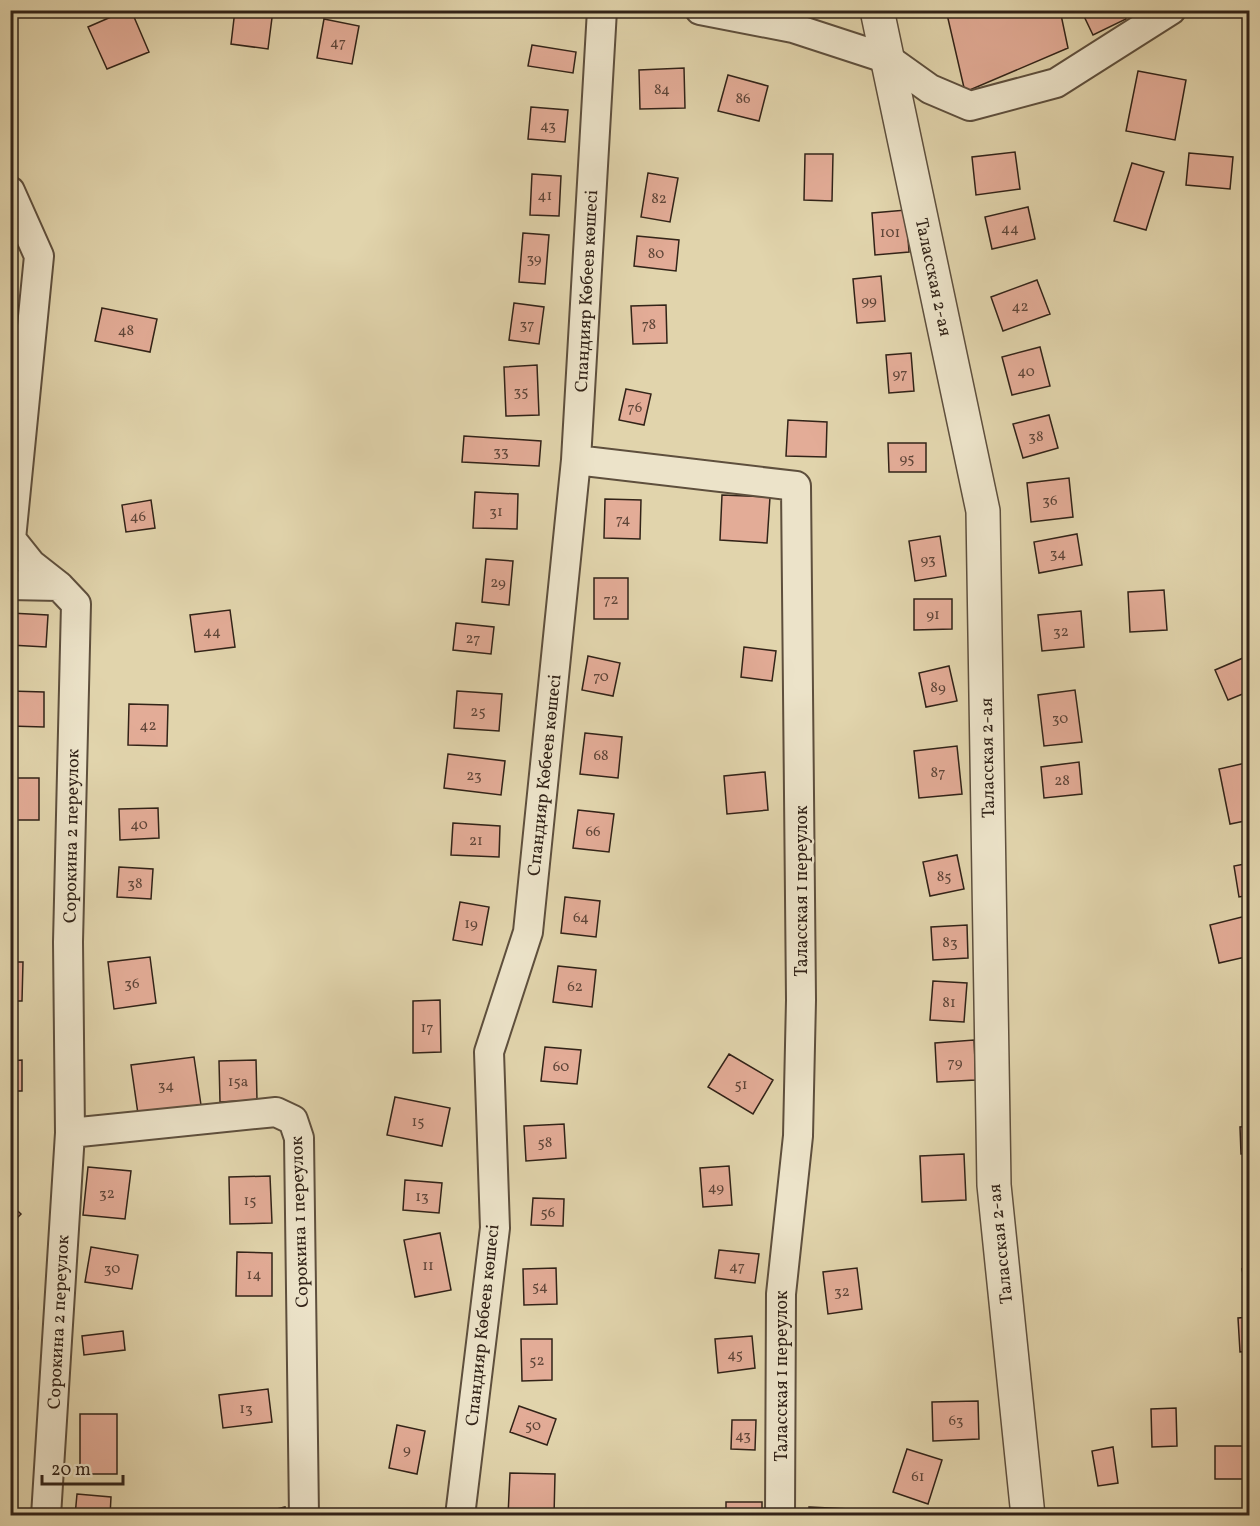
<svg xmlns="http://www.w3.org/2000/svg" width="1260" height="1526" font-family="Vollkorn,serif">
<style>
.building{fill:#e3ac97;stroke:#322318;stroke-width:1.5}
.lines{fill:none;stroke-linecap:round;stroke-linejoin:round}
.minor-casing{stroke:#5e4f3d;stroke-width:32}
.tertiary-casing{stroke:#5e4f3d;stroke-width:36}
.minor{stroke:#ece3c9;stroke-width:28}
.tertiary{stroke:#ece3c9;stroke-width:33}
.labels{text-anchor:middle;stroke-width:4.5;stroke-linejoin:round;paint-order:stroke}
.number-label{font-size:15px;fill:#5e4538}
.street-label{font-size:18px;fill:#322318;stroke:#ece3c9}
</style>
<rect width="100%" height="100%" fill="#e1d4ac"/>
<filter id="stains"><feTurbulence type="fractalNoise" baseFrequency=".00333" numOctaves="4"/><feColorMatrix values="0 0 0 0 .2 0 0 0 0 .09 0 0 0 0 .02 0 0 0 .5 -.17"/></filter>
<radialGradient id="worn" r=".72"><stop offset=".6" stop-color="#630" stop-opacity="0"/><stop offset="1" stop-color="#630" stop-opacity=".3"/></radialGradient>
<!-- building -->
<path class="building" d="M127,10H131L149,52L107,69L88,27Z
M235,10H273L268,49L231,44Z
M946,10H1060L1068,48L965,92Z
M1081,10H1122L1126,19L1093,35Z
M324,19L359,26L352,64L317,58Z
M532,45L576,52L573,73L528,66Z
M684,68L685,108L640,109L639,70Z
M1138,71L1186,80L1175,140L1126,131Z
M728,75L768,86L759,121L718,111Z
M531,107L568,110L565,142L528,139Z
M1015,152L1020,189L976,195L972,157Z
M1189,153L1233,157L1230,189L1186,185Z
M805,154H833L832,201L804,200Z
M1132,163L1164,172L1146,230L1114,221Z
M648,173L678,178L670,222L641,217Z
M532,174L561,176L559,216L530,215Z
M1028,207L1035,239L992,249L985,217Z
M906,210L909,252L875,255L872,213Z
M523,233L549,235L545,284L519,282Z
M637,236L679,240L676,271L634,266Z
M881,276L885,321L857,323L853,279Z
M1037,280L1050,314L1003,331L991,297Z
M514,303L544,307L539,344L509,340Z
M666,305L667,343L633,344L631,306Z
M102,308L157,319L150,352L95,341Z
M1040,347L1050,386L1012,395L1002,357Z
M911,353L914,391L889,393L886,355Z
M537,365L539,415L506,416L504,367Z
M626,389L651,394L644,425L619,420Z
M1049,415L1058,448L1023,458L1013,424Z
M788,420L827,422L826,457L786,456Z
M464,436L541,441L539,466L462,462Z
M888,443H926V472H889Z
M1069,478L1073,517L1031,522L1027,483Z
M475,492L518,494L517,529L473,528Z
M722,495L770,497L767,543L720,540Z
M605,499L641,500L640,539L604,538Z
M151,500L155,528L126,532L122,505Z
M1077,534L1082,565L1039,573L1034,542Z
M940,536L946,576L915,581L909,541Z
M486,559L513,561L509,605L482,602Z
M594,578H628V619H594Z
M1164,590L1167,630L1130,632L1128,592Z
M914,599H952V629L914,630Z
M230,610L235,647L195,652L190,615Z
M1081,611L1084,647L1042,651L1038,615Z
M10,613L48,615L46,647L10,645Z
M456,623L494,627L491,654L453,650Z
M744,647L776,651L772,681L741,677Z
M1250,655V691L1228,700L1215,670Z
M588,656L620,663L613,696L582,690Z
M949,666L957,701L926,707L919,673Z
M1075,690L1082,742L1044,746L1038,695Z
M10,691L44,692V727L10,726Z
M457,691L502,694L499,731L454,728Z
M129,704L168,705L167,746L128,745Z
M585,733L622,737L618,778L580,774Z
M957,746L962,794L919,798L914,751Z
M448,754L505,761L501,795L444,788Z
M1079,762L1082,794L1044,798L1041,767Z
M1250,762V820L1230,824L1219,769Z
M765,772L768,810L727,814L724,776Z
M10,778H39V820H10Z
M158,808L159,838L120,840L119,809Z
M578,810L614,814L609,852L573,848Z
M453,823L500,826L499,857L451,855Z
M957,855L964,889L930,896L923,862Z
M10,862H13L11,896H10Z
M1250,863V895L1239,897L1234,866Z
M119,867L153,869L151,899L117,897Z
M565,897L600,901L596,937L561,933Z
M460,902L489,907L482,945L453,940Z
M1250,915V956L1219,963L1210,925Z
M967,925L968,958L933,960L931,927Z
M150,957L156,1003L114,1009L108,962Z
M10,962H23L22,1001H10Z
M558,966L596,970L592,1007L553,1002Z
M1249,974H1250V1009L1244,1008Z
M933,981L967,983L964,1022L930,1020Z
M440,1000L441,1052L413,1053V1001Z
M974,1040L976,1080L937,1082L935,1043Z
M545,1047L581,1050L577,1084L541,1081Z
M729,1054L773,1080L753,1114L708,1087Z
M194,1057L201,1105L138,1114L131,1065Z
M22,1060V1091H10V1061Z
M256,1060L257,1100L220,1102L219,1061Z
M395,1097L450,1108L442,1146L387,1135Z
M564,1124L566,1158L526,1161L524,1126Z
M1250,1126V1153L1241,1154L1240,1127Z
M964,1154L966,1200L922,1202L920,1156Z
M729,1166L732,1205L703,1207L700,1168Z
M88,1167L131,1171L125,1219L83,1215Z
M1250,1167V1200H1249L1244,1168Z
M270,1176L272,1223L230,1224L229,1177Z
M405,1180L442,1183L439,1213L403,1210Z
M533,1198L564,1199L563,1226L531,1225Z
M10,1204L21,1214L10,1225Z
M440,1233L451,1290L415,1297L404,1240Z
M91,1247L138,1255L132,1289L85,1282Z
M719,1250L759,1254L755,1283L715,1278Z
M237,1252L272,1253V1296H236Z
M556,1268L557,1304L524,1305L523,1269Z
M857,1268L862,1309L828,1314L823,1272Z
M1250,1268V1295L1247,1296L1242,1269Z
M10,1274H16L18,1309H10Z
M1250,1317V1351L1240,1352L1238,1318Z
M123,1331L125,1350L84,1355L82,1336Z
M752,1336L755,1368L718,1373L715,1339Z
M521,1339H552V1380L522,1381Z
M268,1389L272,1422L223,1428L219,1395Z
M978,1401L979,1439L933,1441L932,1402Z
M519,1406L556,1419L547,1445L510,1432Z
M1176,1408L1177,1446L1152,1447L1151,1409Z
M80,1414H117V1474H80Z
M732,1420H756L755,1450L731,1449Z
M397,1425L425,1431L417,1474L389,1468Z
M1215,1446H1250V1479H1215Z
M1113,1447L1118,1483L1098,1486L1092,1451Z
M907,1449L942,1460L928,1504L893,1492Z
M510,1473L555,1474L554,1516H508Z
M77,1494L111,1497L110,1516H75Z
M726,1502H762V1516H726Z
M285,1507L287,1516H249Z
M809,1507L850,1509V1516H809Z"/>
<g class="lines">
<defs>
<path id="minor" d="M700,10L793,28L888,59L930,89L970,106L1056,83L1171,10
M10,191L39,256L11,539L31,564L59,586L76,604L68,942L70,1133L46,1516
M576,460L796,486L801,1000L798,1136L781,1294L780,1516
M10,585L59,586
M70,1133L276,1112L293,1120L299,1138L304,1516
M460,1516L495,1228L489,1052L528,932L576,460L602,10"/>
<path id="tertiary" d="M877,10L983,511L994,1185L1028,1516"/>
</defs>
<!-- minor casing -->
<use href="#minor" class="minor-casing"/>
<!-- tertiary casing -->
<use href="#tertiary" class="tertiary-casing"/>
<!-- minor -->
<use href="#minor" class="minor"/>
<!-- tertiary -->
<use href="#tertiary" class="tertiary"/>
</g>
<g class="labels">
<!-- number labels -->
<g class="number-label">
<text x="338" y="47">47</text>
<text x="662" y="94">84</text>
<text x="743" y="103">86</text>
<text x="548" y="130">43</text>
<text x="545" y="200">41</text>
<text x="659" y="203">82</text>
<text x="1010" y="233">44</text>
<text x="890" y="237">101</text>
<text x="656" y="258">80</text>
<text x="534" y="263">39</text>
<text x="869" y="305">99</text>
<text x="1020" y="311">42</text>
<text x="527" y="329">37</text>
<text x="649" y="329">78</text>
<text x="126" y="335">48</text>
<text x="1026" y="376">40</text>
<text x="900" y="378">97</text>
<text x="521" y="396">35</text>
<text x="635" y="412">76</text>
<text x="1036" y="441">38</text>
<text x="501" y="456">33</text>
<text x="907" y="463">95</text>
<text x="1050" y="505">36</text>
<text x="496" y="516">31</text>
<text x="138" y="521">46</text>
<text x="623" y="524">74</text>
<text x="1058" y="558">34</text>
<text x="928" y="564">93</text>
<text x="498" y="587">29</text>
<text x="611" y="604">72</text>
<text x="933" y="619">91</text>
<text x="212" y="636">44</text>
<text x="1061" y="636">32</text>
<text x="473" y="643">27</text>
<text x="601" y="681">70</text>
<text x="938" y="692">89</text>
<text x="478" y="716">25</text>
<text x="1060" y="723">30</text>
<text x="148" y="730">42</text>
<text x="601" y="760">68</text>
<text x="938" y="777">87</text>
<text x="474" y="780">23</text>
<text x="1062" y="785">28</text>
<text x="139" y="829">40</text>
<text x="593" y="836">66</text>
<text x="476" y="845">21</text>
<text x="944" y="881">85</text>
<text x="135" y="888">38</text>
<text x="581" y="922">64</text>
<text x="471" y="928">19</text>
<text x="950" y="947">83</text>
<text x="132" y="988">36</text>
<text x="575" y="991">62</text>
<text x="949" y="1007">81</text>
<text x="427" y="1032">17</text>
<text x="955" y="1067">79</text>
<text x="561" y="1071">60</text>
<text x="238" y="1086">15а</text>
<text x="741" y="1089">51</text>
<text x="166" y="1090">34</text>
<text x="418" y="1126">15</text>
<text x="545" y="1147">58</text>
<text x="716" y="1192">49</text>
<text x="107" y="1198">32</text>
<text x="422" y="1201">13</text>
<text x="250" y="1205">15</text>
<text x="548" y="1217">56</text>
<text x="428" y="1270">11</text>
<text x="737" y="1271">47</text>
<text x="112" y="1273">30</text>
<text x="254" y="1279">14</text>
<text x="540" y="1291">54</text>
<text x="842" y="1296">32</text>
<text x="735" y="1359">45</text>
<text x="537" y="1365">52</text>
<text x="246" y="1413">13</text>
<text x="956" y="1425">63</text>
<text x="533" y="1430">50</text>
<text x="743" y="1440">43</text>
<text x="407" y="1454">9</text>
<text x="918" y="1481">61</text>
</g>
<!-- street labels -->
<g class="street-label">
<text transform="translate(934 277) rotate(78)" y="6">Таласская 2-ая</text>
<text transform="translate(586 291) rotate(-87)" y="6">Спандияр Көбеев көшесі</text>
<text transform="translate(987 758) rotate(-91)" y="6">Таласская 2-ая</text>
<text transform="translate(544 775) rotate(-84)" y="6">Спандияр Көбеев көшесі</text>
<text transform="translate(71 836) rotate(-89)" y="6">Сорокина 2 переулок</text>
<text transform="translate(801 891) rotate(-90)" y="6">Таласская 1 переулок</text>
<text transform="translate(299 1222) rotate(-92)" y="6">Сорокина 1 переулок</text>
<text transform="translate(1000 1244) rotate(-96)" y="6">Таласская 2-ая</text>
<text transform="translate(58 1322) rotate(-87)" y="6">Сорокина 2 переулок</text>
<text transform="translate(482 1325) rotate(-84)" y="6">Спандияр Көбеев көшесі</text>
<text transform="translate(781 1376) rotate(-90)" y="6">Таласская 1 переулок</text>
</g>
</g>
<!-- margin -->
<rect width="1260" height="1526" fill="none" stroke="#e1d4ac" stroke-width="36"/>
<rect x="12" y="12" width="1236" height="1502" fill="none" stroke="#322318" stroke-width="3"/>
<rect x="18" y="18" width="1224" height="1490" fill="none" stroke="#322318" stroke-width="1.5"/>
<!-- scale -->
<path d="M42 1475v9h81v-9" fill="none" stroke="#322318" stroke-width="3"/>
<text x="51" y="1475" font-size="18" fill="#322318" stroke="#ece3c9" stroke-width="4.5" paint-order="stroke">20 m</text>
<rect width="100%" height="100%" filter="url(#stains)"/>
<rect width="100%" height="100%" fill="url(#worn)"/>
</svg>
